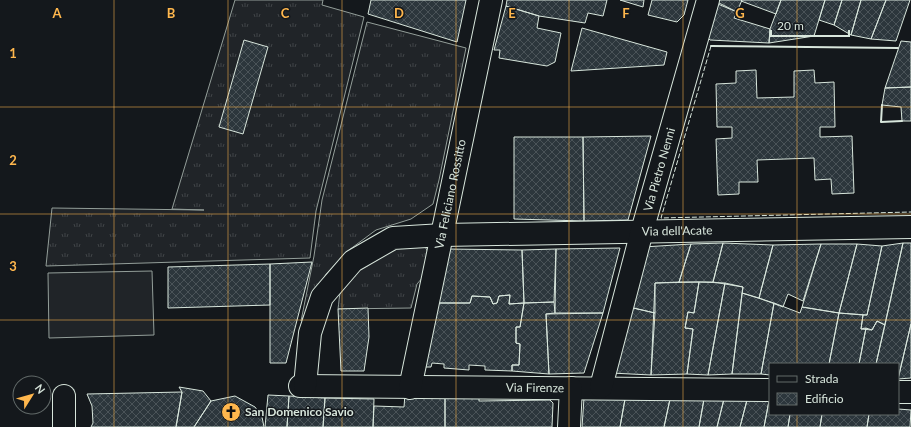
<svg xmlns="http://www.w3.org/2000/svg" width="911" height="427" font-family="Lato,sans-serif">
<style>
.grass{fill:url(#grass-tufts);stroke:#939e99}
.pitch{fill:#202428;stroke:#939e99}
.building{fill:url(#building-cross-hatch);stroke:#d8e6dc}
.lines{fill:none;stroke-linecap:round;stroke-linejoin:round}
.minor-casing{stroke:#d8e6dc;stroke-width:24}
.minor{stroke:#14181c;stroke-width:22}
.fence{stroke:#d8e6dc;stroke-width:1;stroke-dasharray:5 2;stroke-linecap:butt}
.wall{stroke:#d8e6dc;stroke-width:2}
.grid{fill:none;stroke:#ffb74d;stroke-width:1;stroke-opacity:0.55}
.labels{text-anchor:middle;stroke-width:3;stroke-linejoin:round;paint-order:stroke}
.street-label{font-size:12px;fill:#d8e6dc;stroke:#14181c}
.poi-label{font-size:12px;font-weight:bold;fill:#d8e6dc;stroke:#14181c;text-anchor:start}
.grid-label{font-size:13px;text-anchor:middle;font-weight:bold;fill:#ffb74d;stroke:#14181c;stroke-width:3;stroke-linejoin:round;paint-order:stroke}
</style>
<defs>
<pattern id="grass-tufts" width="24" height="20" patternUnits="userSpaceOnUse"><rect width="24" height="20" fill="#202428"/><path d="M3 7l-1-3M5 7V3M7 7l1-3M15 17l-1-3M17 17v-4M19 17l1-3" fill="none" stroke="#404447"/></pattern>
<pattern id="building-cross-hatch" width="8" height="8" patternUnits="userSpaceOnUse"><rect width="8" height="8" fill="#2c363c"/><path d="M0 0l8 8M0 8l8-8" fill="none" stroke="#4a5358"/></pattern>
</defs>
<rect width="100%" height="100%" fill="#14181c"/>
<!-- grass -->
<path class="grass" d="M235,0H323L322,5L364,17L316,211L310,258L46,266L52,208L204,210L172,209Z
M367,22L466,48L439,180L433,204L411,219L376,230L349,250L326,274L301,321L314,256L322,200Z
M412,241L424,245L428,252L423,277L417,284L411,308L338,309C339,303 339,295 341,290C351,266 390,252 412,241Z"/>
<!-- pitch -->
<path class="pitch" d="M152,271L154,335L49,338L48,273Z"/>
<!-- building -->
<path class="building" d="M371,0H466L457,42L368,14Z
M507,0H607L603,16L588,13L585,23L539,16L506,6Z
M620,0H644L643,7Z
M652,0H688L684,15L677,22L648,15Z
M713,0H742L737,12Z
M742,0H781L776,14L741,1Z
M781,0H825L814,36L769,43L770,29Z
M825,0H842L834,25L819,20Z
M842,0H861L851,35L834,25Z
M861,0H886L871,39L851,35Z
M886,0H910L896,41L871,39Z
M713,2L737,12L734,18L770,29L769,43L710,40L707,37Z
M506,6L539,16L537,28L561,33L555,62L547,66L499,58L500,50H494Z
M582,28L667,52L664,65L571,71Z
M244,40L268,47L243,134L219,127Z
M901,41L911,42V87L885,88Z
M756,70L757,98L794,97V71L814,70L815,83L834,82L835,127H820V137L852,136L854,193L832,194L831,179L815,180L814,158L757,160L758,182H739V194L718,195L716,139L732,138V127H717L716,84L736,83V71Z
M911,87V121H902L901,107L882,105L885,88Z
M651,136L628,220L584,221L583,137Z
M514,137H583L584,221L514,219Z
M723,243L713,282H679L691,244Z
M723,243L773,245L759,298L742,293L743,287L713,282Z
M903,243H911V324L898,379V364H876Z
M903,243L885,325L877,321L872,330L861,329L863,315H867L882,246Z
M691,244L679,282L655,283V313L629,307L643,247Z
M821,244H857L839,313L802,307Z
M821,244L803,301L788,294L783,307L759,298L773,245Z
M857,244L882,246L867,315L839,313Z
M620,248L603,313H555L556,249Z
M447,249L522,250L524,303L509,304L510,295L499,296L497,303L493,304L490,297L472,296L470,303H436Z
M556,249L554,302L524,303L522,250Z
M312,262L286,363H270V264Z
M270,264V305L168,308V267Z
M699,282L694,313L688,312L685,328L693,329L687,374L651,375L655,283Z
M699,282L725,283L708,375L687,374L693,329L685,328L688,312L694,313Z
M725,283L743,287L732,374L708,375Z
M742,293L774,303L761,374H732Z
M510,295L509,304L524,303L520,327H516V343L520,344L519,365H512V371L485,370V366L469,365V370L444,368V364L432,363L431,367H422L436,303H470L472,296L490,297L493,304L497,303L499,296Z
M554,302L555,313L546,314L549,374L512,371V365H519L520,344L516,343V327H520L524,303Z
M774,303L800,313L802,307L839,313L829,364H770V375L761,374Z
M629,307L655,313L651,375L611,373Z
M368,308L369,337L364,371H341L338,309Z
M603,313L584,373L549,374L546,314Z
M839,313L863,315L861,329L866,328L859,364H829Z
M877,321L885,325L876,364H859L866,328L872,330Z
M911,324V378L898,379Z
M179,387L203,391L211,401L194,427H176L182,392Z
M182,392L176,427H91L93,423L92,406L87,394Z
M405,394L445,395V427H373L374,406L404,407Z
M268,395L289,396L287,427H265Z
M445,395L479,396V401L550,400L553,403L552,427H445Z
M235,396L255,407L262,417L264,427H194L211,401Z
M289,396L325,398L323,427H287Z
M325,398L374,399L373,427H323Z
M584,398L625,399L620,427H582Z
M625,399H670L664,427H620Z
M670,399H704L699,427H664Z
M704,399H724L717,427H699Z
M724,399L747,400L740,427H717Z
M747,400L769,401L764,427H740Z
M769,401L770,414H790L788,427H764Z
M898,409L911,410L910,427H867L869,414H898Z
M790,414H822L820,427H788Z
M822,414H869L867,427H820Z"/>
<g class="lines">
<defs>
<g id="minor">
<path id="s1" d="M300,386L770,390"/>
<path id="s2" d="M305,386L310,333L322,297L353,261L393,238L443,235L911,227"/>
<path id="s3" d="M601,387L642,231L708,0"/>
<path id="s4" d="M410,388L491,0"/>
<path d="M898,392H911"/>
<path d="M64,396V427"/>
<path d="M569,427L571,388"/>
</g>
</defs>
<!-- minor casing -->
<use href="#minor" class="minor-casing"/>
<!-- minor -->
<use href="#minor" class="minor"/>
<!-- fence -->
<path class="fence" d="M711,46L661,218L911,212"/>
<!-- wall -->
<path class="wall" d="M711,46L898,48
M882,105L881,122L902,121"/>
</g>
<!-- grid -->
<path class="grid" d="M114,0V427M228,0V427M342,0V427M456,0V427M569,0V427M683,0V427M797,0V364M0,107H911M0,214H911M0,320H911M797,414V427"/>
<!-- icons -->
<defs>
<symbol id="church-disc" viewBox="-11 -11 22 22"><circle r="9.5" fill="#ffb74d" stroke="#14181c"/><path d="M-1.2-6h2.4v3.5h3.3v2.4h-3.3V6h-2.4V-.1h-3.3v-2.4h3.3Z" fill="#111"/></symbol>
</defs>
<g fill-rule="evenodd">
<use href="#church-disc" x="220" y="401" width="22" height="22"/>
</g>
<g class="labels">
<!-- street labels -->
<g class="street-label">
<text dy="4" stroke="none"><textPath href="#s3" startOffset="225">Via Pietro Nenni</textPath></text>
<text dy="4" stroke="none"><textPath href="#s4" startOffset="198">Via Feliciano Rossitto</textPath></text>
<text dy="4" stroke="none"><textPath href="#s2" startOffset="469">Via dell'Acate</textPath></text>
<text dy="4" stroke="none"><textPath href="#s1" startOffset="235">Via Firenze</textPath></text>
</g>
<!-- poi labels -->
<g class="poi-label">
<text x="245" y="416">San Domenico Savio</text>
</g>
</g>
<g class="grid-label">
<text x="57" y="18">A</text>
<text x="171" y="18">B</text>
<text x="285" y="18">C</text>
<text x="399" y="18">D</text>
<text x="512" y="18">E</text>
<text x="626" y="18">F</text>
<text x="740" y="18">G</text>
<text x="13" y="58">1</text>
<text x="13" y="165">2</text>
<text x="13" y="271">3</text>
</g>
<!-- legend -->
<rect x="769" y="363" width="130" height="52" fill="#14181c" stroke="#626a69"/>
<rect x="777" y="376" width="20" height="6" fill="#14181c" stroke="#626a69"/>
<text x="805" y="383" font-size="12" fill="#d8e6dc">Strada</text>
<rect x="777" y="393" width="20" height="12" fill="url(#building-cross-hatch)" stroke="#626a69"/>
<text x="805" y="403" font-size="12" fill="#d8e6dc">Edificio</text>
<!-- north arrow -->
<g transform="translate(32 395) rotate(53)"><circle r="19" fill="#14181c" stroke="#626a69"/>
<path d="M0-3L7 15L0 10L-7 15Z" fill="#ffb74d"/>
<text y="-6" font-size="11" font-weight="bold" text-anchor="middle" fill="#d8e6dc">N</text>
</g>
<!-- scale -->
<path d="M771 30v6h78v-6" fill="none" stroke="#d8e6dc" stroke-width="2"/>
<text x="777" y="30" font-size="12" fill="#d8e6dc" stroke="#14181c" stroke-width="3" paint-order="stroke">20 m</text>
</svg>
